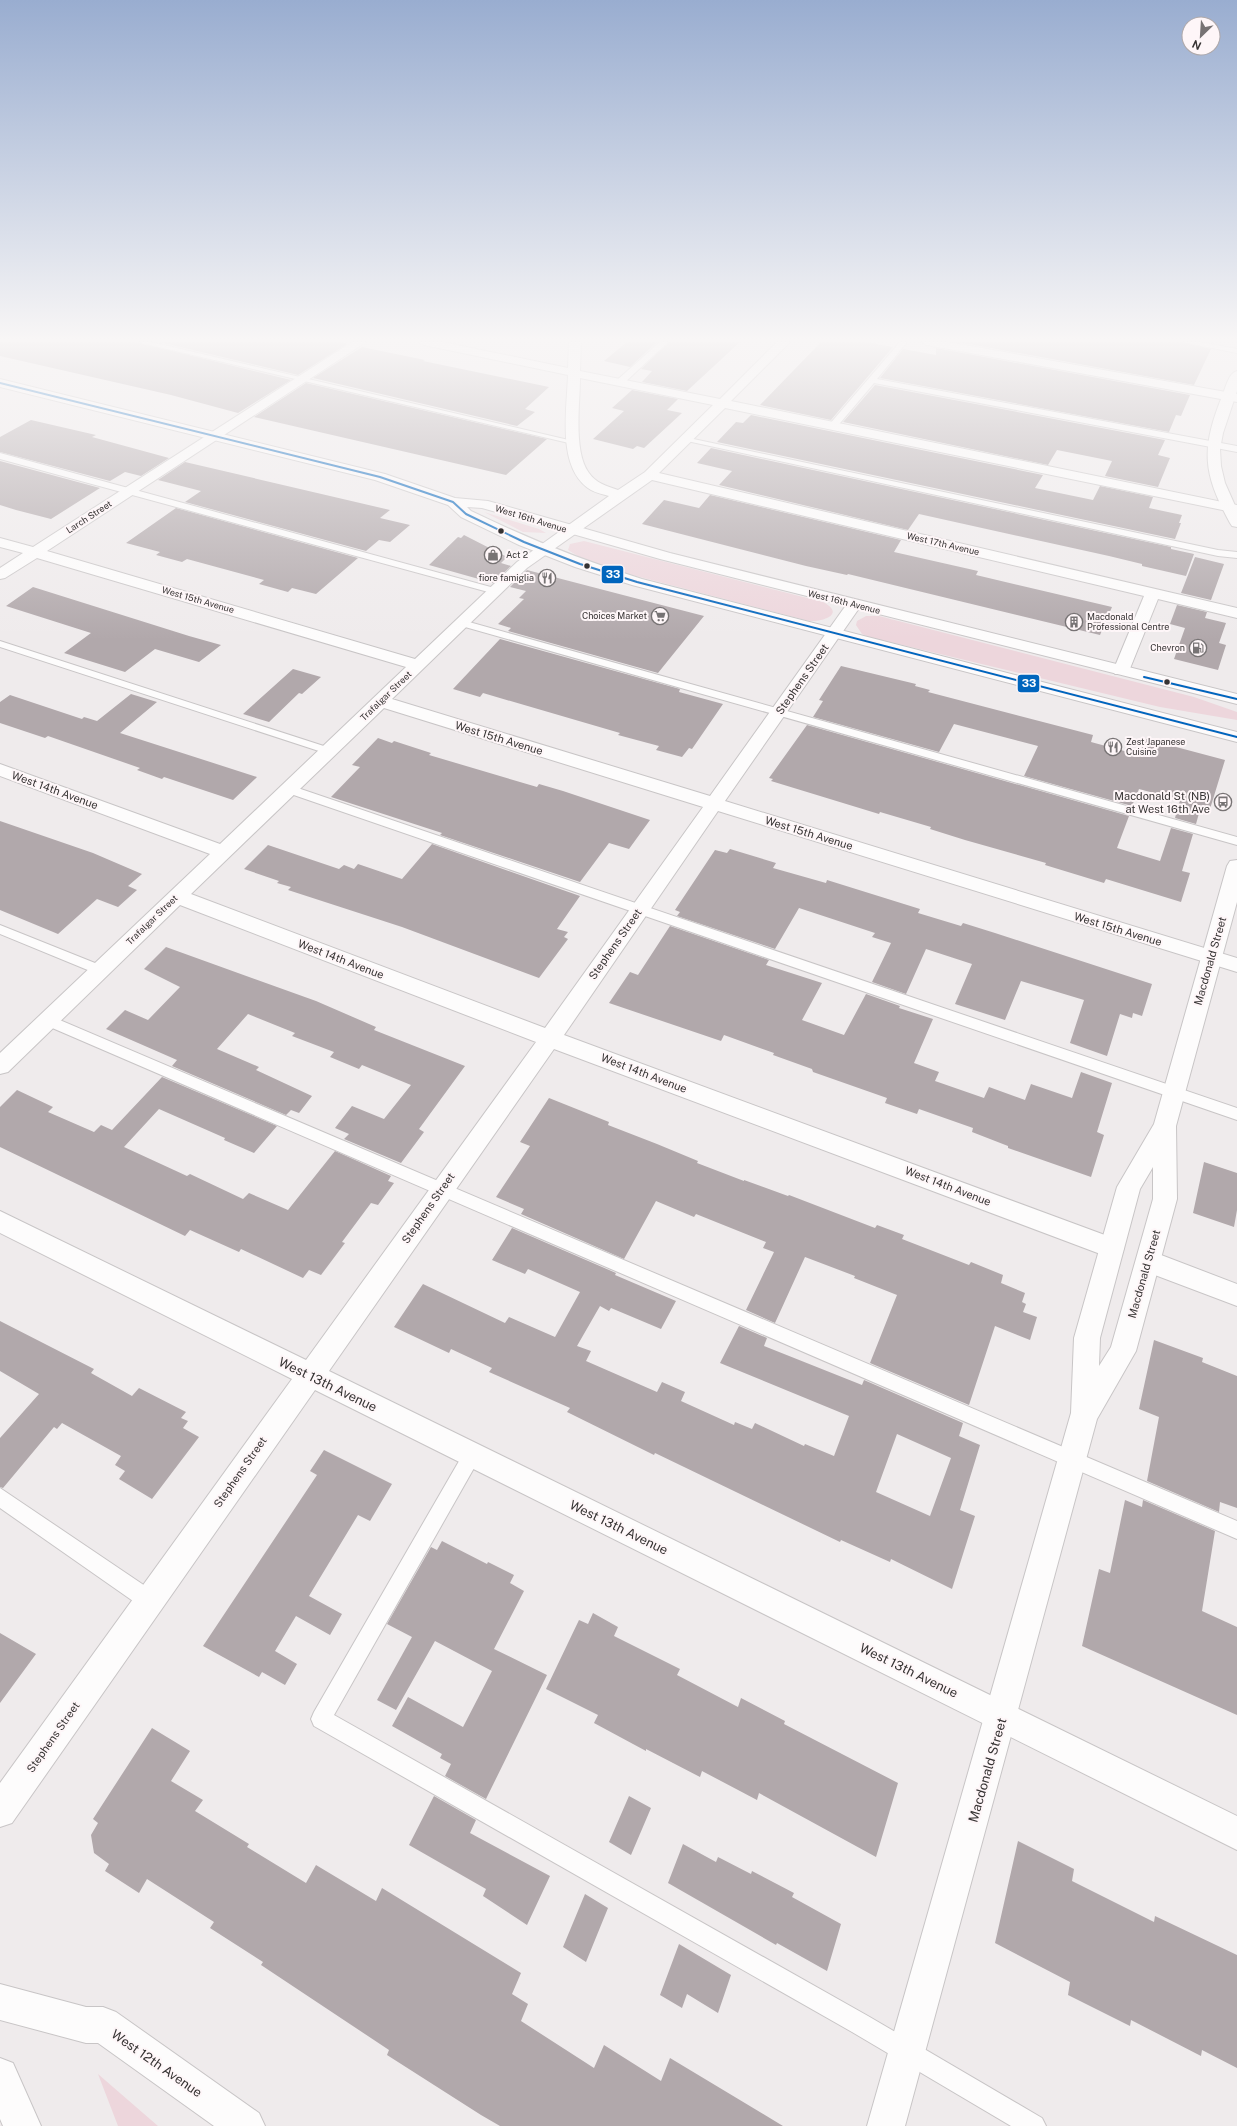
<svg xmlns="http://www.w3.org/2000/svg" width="1237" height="2126" font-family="'Public Sans',sans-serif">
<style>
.green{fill:#edd6dc}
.building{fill:#b1a8ab;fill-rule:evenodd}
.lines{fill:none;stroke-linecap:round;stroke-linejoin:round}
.service-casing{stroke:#c8c5c6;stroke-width:2}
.minor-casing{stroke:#c8c5c6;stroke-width:2}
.tertiary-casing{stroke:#c8c5c6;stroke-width:2}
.secondary-casing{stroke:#c8c5c6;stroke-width:2}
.service{fill:#fdfcfc;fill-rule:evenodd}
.minor{fill:#fdfcfc;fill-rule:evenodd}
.tertiary{fill:#fdfcfc;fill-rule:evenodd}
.secondary{fill:#fdfcfc;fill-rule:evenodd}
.bus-1-casing{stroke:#fef6f8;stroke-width:4}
.bus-1{stroke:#0065bd;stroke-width:2}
.bus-dot{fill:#363333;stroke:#fef6f8;stroke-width:1.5}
.labels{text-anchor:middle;stroke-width:4;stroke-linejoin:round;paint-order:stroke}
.far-street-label{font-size:9px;fill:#363333;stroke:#fef6f8}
.far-poi-label{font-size:9px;fill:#363333;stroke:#fef6f8;text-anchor:start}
.street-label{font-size:11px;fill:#363333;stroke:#fef6f8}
.poi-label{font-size:11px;fill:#363333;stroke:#fef6f8;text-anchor:end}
.near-street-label{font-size:13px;fill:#363333;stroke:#fef6f8}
.line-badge{stroke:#fef6f8;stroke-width:1.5}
.badge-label{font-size:11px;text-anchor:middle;font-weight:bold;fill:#fff}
</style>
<rect width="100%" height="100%" fill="#efebec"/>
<!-- green -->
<path class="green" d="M484,512L539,529L546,533L523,532Z
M584,541L823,602C846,614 823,622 809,621L609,569L586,561L568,550L570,544Z
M866,616H879L1194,697L1237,712V720L1160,707L869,637L862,634L856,625L857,621Z
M98,2074L158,2126H118Z"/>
<!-- building -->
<path class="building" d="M0,342H136L291,380L238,413L171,395L0,356Z
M159,342H340L347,344L298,375Z
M627,342H657L630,367L604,361Z
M669,342H740L687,391L642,382L652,371L641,369Z
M821,342H866L893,347L831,420L760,405Z
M958,342H1182L1211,349L1194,385Z
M362,347L425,360L423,361L549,387L525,409L535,412L517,426L313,378Z
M936,348L1190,395L1181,416L1176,415L1169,432L880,378L903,349L936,355Z
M306,383L547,439L506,475L254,417Z
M875,385L1165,440L1158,455L1170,458L1158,487L1105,476L1112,461L1057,450L1048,465L843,422Z
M632,390L678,399L667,410L682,413L644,448L637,446L633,449L593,439L624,411L612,408Z
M751,415L1043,475L1035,488L1093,500L1100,486L1153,497L1149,508L1182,515L1179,523H1181L1175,539L717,442L736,422L743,423Z
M31,420L96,435L92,437L169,458L141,476L125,472L110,481L0,452V437Z
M711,448L1171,547V549L1194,554L1186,576L1142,566V564L1109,556L919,514L908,530L719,485L732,471L697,463Z
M0,461L100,488L51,519L16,510L0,505Z
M185,462L390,510L380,518L410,525L390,542L379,540L366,551L185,502L201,491L158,480Z
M710,495L901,540L894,552L978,571L976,575L1112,607L1100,635L848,574L847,575L806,566L642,524L664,500L699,508Z
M176,508L358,558L316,594L292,588L288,592L259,584L264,580L187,559L182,562L156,555L160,552L126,543Z
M464,535L507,557L501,563L511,566L493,583L429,565L458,537L461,538Z
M1195,557L1224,564L1211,600L1181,593Z
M527,570L623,595L704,616L658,673L508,631L511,628L498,624L524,599L519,598L526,591L510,587Z
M33,587L189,636L221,645L199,662L155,649L125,672L64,653L91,633L6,606Z
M1177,605L1207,612L1205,618L1226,623L1219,643L1226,645L1218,670L1174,659L1185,628L1170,624Z
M500,639L680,689L679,692L723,704L692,749L689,748L682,757L656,750L659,746L618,735L620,733L483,693L480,697L453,689Z
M841,666L916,684L915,686L930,690L928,692L1093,735L1091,742L1139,755L1146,739L1225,760L1210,809L1201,806L1196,824L1175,818L1180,800L1139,789L1132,806L1024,776L1038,746L954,724L939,752L813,717L823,701L819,700Z
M293,669L321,677L302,694L299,693L269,722L243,714Z
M131,694L157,702L120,733L257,777L233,800L164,777L162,779L137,770L140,768L48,736L45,738L0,723V702L10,695L82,719L84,717L97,721Z
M807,725L1129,816L1117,848L1160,861L1171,828L1193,834L1182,871L1190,873L1181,902L1106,879L1104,883L1045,865L1046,863L965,840L930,829L931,827L880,812L879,814L771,781L773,779L769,778Z
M378,738L392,743L394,741L431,753L429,755L537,787L539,784L563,791L650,820L629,849L609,843L580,882L440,835L442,833L331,797L360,767L352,765Z
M0,821L93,853L142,874L128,886L137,890L118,907L97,899L58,934L0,910Z
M432,844L580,896L557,929L568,932L564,937L568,939L539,978L402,927L288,890L291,887L277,883L279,881L244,869L268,845L339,869L344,865L354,869L358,864L402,879Z
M730,849L776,863L773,868L826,883L827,880L920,909L918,913L961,926L963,923L995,933L1152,984L1142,1016L1133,1013L1132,1018L1120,1014L1107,1056L1070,1043L1084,1000L1021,981L1005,1020L955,1004L972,964L926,949L906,994L872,982L891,943L872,937L875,933L799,908L775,949L677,916L680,912L675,910L715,850L727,853Z
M670,926L769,960L766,965L822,983L802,1020L844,1035L866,994L900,1006L899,1008L933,1019L914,1063L939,1072L935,1081L984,1098L989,1087L1025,1100L1031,1084L1072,1098L1081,1072L1112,1083L1097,1132L1104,1135L1091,1177L1008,1148V1146L972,1132L973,1128L919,1109L917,1114L885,1103L887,1098L813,1072L812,1069L773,1055L774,1053L724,1035L721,1041L609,1003L630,972L638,975Z
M166,947L316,1001L376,1027L374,1030L465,1066L419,1129L424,1132L401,1163L344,1139L349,1134L335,1128L352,1106L384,1119L411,1085L362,1065L359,1069L330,1057L334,1052L292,1036L295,1033L248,1014L217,1049L259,1067L256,1070L312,1096L299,1113L291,1110L286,1115L172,1066L177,1060L106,1029L125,1010L148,1020L180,987L144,969Z
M162,1077L277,1126L254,1153L224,1140L225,1138L159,1109L124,1147L187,1176L190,1174L243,1199L249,1193L288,1210L335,1151L391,1176L388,1181L394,1183L378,1205L371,1203L342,1242L345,1243L321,1275L309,1270L303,1278L241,1249L239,1252L190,1230L185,1236L0,1147V1107L17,1090L53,1107L48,1112L94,1132L101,1125L112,1130Z
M549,1098L609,1122L608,1125L657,1144L698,1161L697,1163L744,1181V1180L788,1196L789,1195L875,1228L877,1225L904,1235L902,1239L969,1265L971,1262L1003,1275L1001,1283L1025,1293L1022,1302L1026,1304L1023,1312L1037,1317L1030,1340L995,1326L969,1405L870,1363L897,1295L854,1278L855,1276L805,1257L775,1323L746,1310L774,1252L763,1248L766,1242L696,1214L694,1217L656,1201L624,1259L521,1214L524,1209L496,1197L530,1146L520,1142Z
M1204,1162L1237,1173V1210L1234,1227L1193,1213Z
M512,1228L616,1273L615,1275L676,1301L661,1329L611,1308L609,1311L600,1306L577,1346L591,1351L586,1361L657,1392L662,1382L685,1392L681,1401L734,1425L735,1422L752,1429L755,1423L804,1446L805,1444L834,1456L849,1416L720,1363L739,1326L767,1338L764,1346L862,1385L864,1380L963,1423L959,1436L980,1445L960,1510L975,1516L952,1589L891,1559L890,1562L841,1540L840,1542L655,1453L654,1455L567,1412L570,1408L489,1372L492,1368L451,1349L449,1353L394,1327L423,1284L505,1323L509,1317L555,1337L580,1292L528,1269L525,1274L492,1260ZM897,1434L951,1458L930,1516L876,1492Z
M0,1321L94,1369L91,1373L132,1396L139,1388L186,1412L181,1418L188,1421L183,1428L199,1437L152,1499L119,1479L125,1471L115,1465L121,1456L62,1423L57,1429L54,1427L3,1488L0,1487V1438L39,1394L0,1371Z
M1154,1340L1203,1358L1202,1362L1237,1376V1508L1220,1502L1219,1512L1147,1481L1159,1417L1139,1409Z
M324,1450L392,1484L370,1521L358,1515L309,1596L342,1614L330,1635L296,1616L275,1651L297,1664L285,1685L262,1672L259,1677L203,1646L317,1475L310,1471Z
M1125,1500L1142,1507L1143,1500L1215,1531L1202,1611L1237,1627V1715L1082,1646L1099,1569L1110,1573Z
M442,1541L487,1564L488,1562L514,1575L510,1583L524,1591L494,1649L547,1675L486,1799L445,1776L451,1764L440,1758L442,1754L392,1726L408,1697L463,1727L492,1671L435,1641L396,1710L377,1700L412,1637L387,1624L431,1547L437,1550Z
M593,1613L618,1627L614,1636L680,1669L677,1675L738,1707L741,1698L785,1721L784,1724L898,1783L876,1857L759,1793L757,1800L702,1771L700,1777L646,1749V1751L594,1723L598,1715L546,1689L579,1620L588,1624Z
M0,1633L36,1654L0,1703Z
M152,1728L190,1751L171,1781L203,1800L195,1811L249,1844L247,1847L306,1883L316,1865L376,1901L382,1888L521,1973L512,1994L528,2004L521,2021L594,2068L604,2045L661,2081L670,2058L783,2126H500L481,2115L387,2055L389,2050L261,1965L263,1962L210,1928L214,1922L147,1879L139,1893L105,1871L109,1864L94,1853L91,1835L98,1823L93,1819Z
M434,1796L476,1820L470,1833L550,1876L527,1925L483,1896L486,1889L409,1845Z
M629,1796L651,1808L631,1855L609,1842Z
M1018,1841L1074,1869L1072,1881L1154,1922L1155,1916L1237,1955V2068L1202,2050L1201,2056L1131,2020L1130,2026L1068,1995L1070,1982L995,1943Z
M683,1844L716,1862L718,1857L751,1874L752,1871L794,1893L792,1897L841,1924L827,1971L777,1943L776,1945L668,1883Z
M585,1894L608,1908L586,1962L563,1947Z
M679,1944L731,1975L718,2013L687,1994L682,2008L660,1995Z"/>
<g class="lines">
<defs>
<path id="service" d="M137,342H151L577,442L573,444Z
M660,342H668L622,385H616V381Z
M900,342H907L877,379L1237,446V452L874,383L835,429H829V425Z
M1183,342H1200L1237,349V353Z
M684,437L1218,550L1237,552V558L1218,556L687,441H684Z
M0,453L498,589L500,591L498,593H492L0,459Z
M462,620L1237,837V845L458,625V621Z
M0,641L333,749L335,751L329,754L325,753L0,647Z
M289,785L1237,1108V1120L285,792L283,789Z
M0,925L105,967L107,970L105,973H95L0,934Z
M48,1015L1237,1521V1539L43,1024L41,1020L43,1016Z
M472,1447L478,1449L481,1455L478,1461L334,1715L868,2016L1042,2118L1046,2126H1011L852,2032L314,1726L311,1719L314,1712L466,1449Z
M0,1488L157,1594L159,1601L157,1608L150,1610L143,1608L0,1508Z"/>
<path id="minor" d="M352,342H366L47,551L415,659L517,562L609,496C603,494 596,493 591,490C556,469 567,410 568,375L424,345L418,342H442L568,368L569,342H581L580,371L720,399L777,342H790L731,401L1237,505V513L725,408L659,473L1237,608V618L1158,599L1129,671L1127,674H1115L1113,671L1144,596L652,480L527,568L392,699L710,796L849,601H859L862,604L725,801L1237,958V972L718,811L564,1035L1121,1241L1124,1248L1121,1255L1112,1259L1103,1255L554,1049L329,1371L1237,1816V1850L315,1390L12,1823L0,1827V1783L292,1379L0,1233V1211L306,1360L536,1042L180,905L8,1072L0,1074V1053L210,854L0,776V764L220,844L406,667L37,558L5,578L0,579V568L23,553L0,547V538L33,547ZM580,378L713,405L645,472L618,490C606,486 596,483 589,473C573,452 580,403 580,378ZM384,708L703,807L545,1028L191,894Z
M921,342H948L1237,394V402L927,345Z
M1148,1250L1237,1284V1306L1139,1269L1136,1261L1139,1253Z
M0,1984L86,2007H103L116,2012L259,2113L265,2126H214L98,2043H86L0,2020Z"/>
<path id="tertiary" d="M1237,371V391L1223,433L1220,449L1221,466L1225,483L1237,510V527L1232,526L1230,523C1202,472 1201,448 1223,394C1226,386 1229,373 1237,371Z
M1237,860V902L1176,1126L1177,1199L1136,1351L1097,1419L905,2126H867L1071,1413L1074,1338L1117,1187L1154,1124L1227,866L1230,861ZM1153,1167V1199L1111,1347L1099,1366L1100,1338L1140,1189Z
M0,2058L13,2063L41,2126H3L0,2119Z"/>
<path id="secondary" d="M0,379L385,474L455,498L488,501L670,553L1237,694V704L660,559L482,508L467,507L471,511C529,539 581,560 642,579L1237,732V742L632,585L575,567L519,545L461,517L448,505L375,480L0,387Z"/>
</defs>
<!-- service casing -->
<use href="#service" class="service-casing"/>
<!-- minor casing -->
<use href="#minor" class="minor-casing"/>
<!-- tertiary casing -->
<use href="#tertiary" class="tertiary-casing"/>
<!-- secondary casing -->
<use href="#secondary" class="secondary-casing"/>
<!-- service -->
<use href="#service" class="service"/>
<!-- minor -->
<use href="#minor" class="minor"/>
<!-- tertiary -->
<use href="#tertiary" class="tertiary"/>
<!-- secondary -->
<use href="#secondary" class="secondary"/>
<defs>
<path id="bus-1" d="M0,383L380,477L453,502L466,514L524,542L580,564L637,582L1237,737
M1144,677L1237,699"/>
</defs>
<!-- bus-1 casing -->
<use href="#bus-1" class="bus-1-casing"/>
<!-- bus-1 -->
<use href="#bus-1" class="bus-1"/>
</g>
<!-- sky -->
<linearGradient id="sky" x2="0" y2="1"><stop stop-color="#99add0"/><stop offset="0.53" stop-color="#f8f6f6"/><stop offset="1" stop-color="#f8f6f6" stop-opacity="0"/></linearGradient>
<rect width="1237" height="640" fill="url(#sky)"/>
<!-- icons -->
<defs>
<symbol id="shop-ring" viewBox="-11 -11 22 22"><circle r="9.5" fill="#fef6f8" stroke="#777374" stroke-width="1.5"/><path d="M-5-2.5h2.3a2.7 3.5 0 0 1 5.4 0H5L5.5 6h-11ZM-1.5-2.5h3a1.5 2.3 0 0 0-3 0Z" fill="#777374"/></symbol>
<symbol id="restaurant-ring" viewBox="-11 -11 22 22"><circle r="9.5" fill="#fef6f8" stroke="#777374" stroke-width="1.5"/><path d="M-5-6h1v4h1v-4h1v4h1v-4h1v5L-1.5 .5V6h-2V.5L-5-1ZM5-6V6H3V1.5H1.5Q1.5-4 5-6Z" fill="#777374"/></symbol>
<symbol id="supermarket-ring" viewBox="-11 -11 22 22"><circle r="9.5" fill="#fef6f8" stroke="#777374" stroke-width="1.5"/><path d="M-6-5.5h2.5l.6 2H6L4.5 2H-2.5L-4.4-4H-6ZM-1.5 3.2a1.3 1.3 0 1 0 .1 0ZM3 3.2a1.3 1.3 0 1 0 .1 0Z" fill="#777374"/></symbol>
<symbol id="building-ring" viewBox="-11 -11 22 22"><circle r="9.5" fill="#fef6f8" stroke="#777374" stroke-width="1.5"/><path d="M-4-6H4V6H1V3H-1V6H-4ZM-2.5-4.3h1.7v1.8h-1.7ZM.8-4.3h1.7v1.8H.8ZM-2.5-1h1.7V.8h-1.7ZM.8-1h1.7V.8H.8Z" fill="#777374"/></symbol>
<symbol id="fuel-ring" viewBox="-11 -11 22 22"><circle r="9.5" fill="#fef6f8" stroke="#777374" stroke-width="1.5"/><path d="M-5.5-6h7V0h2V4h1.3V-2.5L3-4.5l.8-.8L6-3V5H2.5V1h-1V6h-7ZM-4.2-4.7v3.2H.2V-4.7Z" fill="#777374"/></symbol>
<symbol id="bus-ring" viewBox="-11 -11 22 22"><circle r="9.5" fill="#fef6f8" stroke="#777374" stroke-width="1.5"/><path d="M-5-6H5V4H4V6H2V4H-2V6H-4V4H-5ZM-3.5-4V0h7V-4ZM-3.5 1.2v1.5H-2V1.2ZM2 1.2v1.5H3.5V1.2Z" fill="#777374"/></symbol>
</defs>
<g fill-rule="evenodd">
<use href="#shop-ring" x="483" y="545" width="20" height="20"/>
<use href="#restaurant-ring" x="537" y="568" width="20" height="20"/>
<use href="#supermarket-ring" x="650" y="606" width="20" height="20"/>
<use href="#building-ring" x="1064" y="612" width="20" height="20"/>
<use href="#fuel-ring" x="1188" y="638" width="20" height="20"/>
<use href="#restaurant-ring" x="1103" y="737" width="20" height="20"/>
<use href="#bus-ring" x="1213" y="792" width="20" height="20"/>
</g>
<!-- markers -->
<g class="bus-dot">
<circle cx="501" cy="531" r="3.5"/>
<circle cx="587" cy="566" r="3.5"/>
<circle cx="1167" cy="682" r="3.5"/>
</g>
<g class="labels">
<!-- far-street labels -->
<g class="far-street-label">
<text transform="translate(89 517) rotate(-33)" y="3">Larch Street</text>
<text transform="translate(531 519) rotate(17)" y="3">West 16th Avenue</text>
<text transform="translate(943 544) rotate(13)" y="3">West 17th Avenue</text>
<text transform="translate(198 600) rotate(16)" y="3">West 15th Avenue</text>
<text transform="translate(844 602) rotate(14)" y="3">West 16th Avenue</text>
<text transform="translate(386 696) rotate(-44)" y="3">Trafalgar Street</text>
<text transform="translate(152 920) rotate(-44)" y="3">Trafalgar Street</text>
</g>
<!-- far-poi labels -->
<g class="far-poi-label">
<text x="506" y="558">Act 2</text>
<text x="534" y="581" text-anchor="end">fiore famiglia</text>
<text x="647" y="619" text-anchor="end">Choices Market</text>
<text x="1087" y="620">Macdonald<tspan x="1087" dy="10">Professional Centre</tspan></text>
<text x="1185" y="651" text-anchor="end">Chevron</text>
<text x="1126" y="745">Zest Japanese<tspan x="1126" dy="10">Cuisine</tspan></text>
</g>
<!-- street labels -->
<g class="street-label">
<text transform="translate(802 679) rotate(-55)" y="4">Stephens Street</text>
<text transform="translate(499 738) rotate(17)" y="4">West 15th Avenue</text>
<text transform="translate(55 790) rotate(20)" y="4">West 14th Avenue</text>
<text transform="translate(809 833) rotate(17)" y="4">West 15th Avenue</text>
<text transform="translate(1118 929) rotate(17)" y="4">West 15th Avenue</text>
<text transform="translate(615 944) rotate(-55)" y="4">Stephens Street</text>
<text transform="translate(341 959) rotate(21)" y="4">West 14th Avenue</text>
<text transform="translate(1210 961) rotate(-74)" y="4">Macdonald Street</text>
<text transform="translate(644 1073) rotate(21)" y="4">West 14th Avenue</text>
<text transform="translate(948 1186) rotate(21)" y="4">West 14th Avenue</text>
<text transform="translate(428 1208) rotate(-55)" y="4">Stephens Street</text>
<text transform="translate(1144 1274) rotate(-74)" y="4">Macdonald Street</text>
<text transform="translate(240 1472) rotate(-55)" y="4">Stephens Street</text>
<text transform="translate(53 1737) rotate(-55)" y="4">Stephens Street</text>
</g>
<!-- poi labels -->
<g class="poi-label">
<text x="1210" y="800">Macdonald St (NB)<tspan x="1210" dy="13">at West 16th Ave</tspan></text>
</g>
<!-- near-street labels -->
<g class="near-street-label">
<text transform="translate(328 1384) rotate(26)" y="5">West 13th Avenue</text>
<text transform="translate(619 1527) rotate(26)" y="5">West 13th Avenue</text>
<text transform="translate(909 1670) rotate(26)" y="5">West 13th Avenue</text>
<text transform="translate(987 1770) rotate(-74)" y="5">Macdonald Street</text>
<text transform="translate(157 2063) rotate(35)" y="5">West 12th Avenue</text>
</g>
</g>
<g class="line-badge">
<rect x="601" y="565" width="23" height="19" rx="4" fill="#0065bd"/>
<rect x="1017" y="674" width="23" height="19" rx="4" fill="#0065bd"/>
</g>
<g class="badge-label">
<text x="613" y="578">33</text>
<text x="1029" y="687">33</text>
</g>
<!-- north arrow -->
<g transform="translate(1201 36) rotate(205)"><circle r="19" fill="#fef6f8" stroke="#aea8a9"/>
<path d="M0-3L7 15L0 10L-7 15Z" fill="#777374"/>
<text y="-6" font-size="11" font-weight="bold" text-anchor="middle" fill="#363333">N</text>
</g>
</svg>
